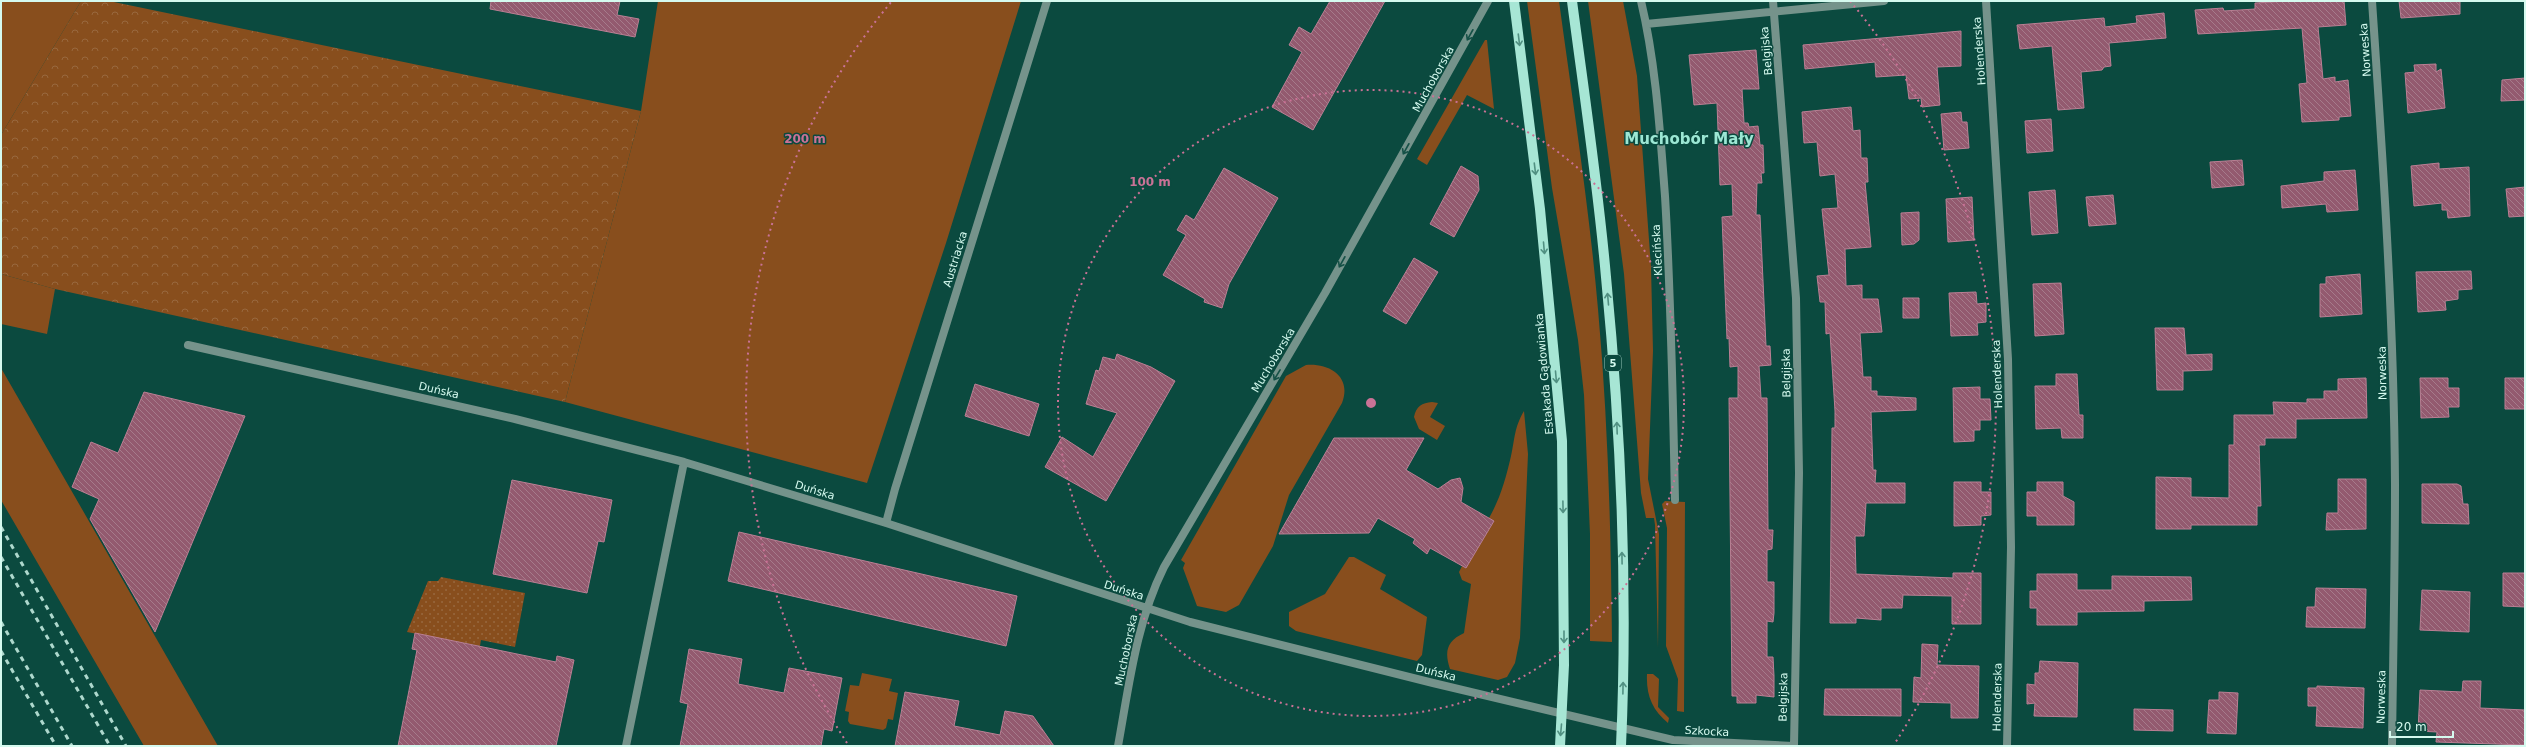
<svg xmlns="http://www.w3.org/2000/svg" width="2526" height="747" font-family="'DejaVu Sans',sans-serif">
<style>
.green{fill:#884e1d}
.forest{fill:url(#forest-crowns)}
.park{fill:url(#park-dots)}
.building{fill:url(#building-back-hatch);stroke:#bb7f94}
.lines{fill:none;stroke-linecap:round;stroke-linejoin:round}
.street{stroke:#75938b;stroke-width:8}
.primary{stroke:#a7e6d5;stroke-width:10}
.rail{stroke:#aed8cd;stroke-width:3;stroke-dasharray:5 5;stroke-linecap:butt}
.oneway{stroke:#165147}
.oneway2{stroke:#519082}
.ring{fill:none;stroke:#ca7296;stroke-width:2;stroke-dasharray:2 4}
.labels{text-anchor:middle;stroke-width:3;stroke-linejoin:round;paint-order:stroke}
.shield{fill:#0b4a3f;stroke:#98c5ba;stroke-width:1}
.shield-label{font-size:10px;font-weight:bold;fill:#d5faef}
.street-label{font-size:11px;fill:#d5faef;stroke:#0b4a3f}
.district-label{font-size:15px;font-weight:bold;fill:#9ce7d4;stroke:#0b4a3f}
.centre{fill:#ca7296;stroke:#0b4a3f;stroke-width:2}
.ring-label{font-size:12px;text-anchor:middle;font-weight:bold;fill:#ca7296;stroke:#0b4a3f;stroke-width:3;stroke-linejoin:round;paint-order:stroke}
</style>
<defs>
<pattern id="forest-crowns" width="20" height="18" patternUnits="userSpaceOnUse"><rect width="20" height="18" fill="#884e1d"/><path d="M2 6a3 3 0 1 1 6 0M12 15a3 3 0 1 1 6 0" fill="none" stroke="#98683e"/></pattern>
<pattern id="park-dots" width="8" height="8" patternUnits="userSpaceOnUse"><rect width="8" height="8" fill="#884e1d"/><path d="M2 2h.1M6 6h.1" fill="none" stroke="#98683e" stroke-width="1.8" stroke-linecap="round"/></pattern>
<pattern id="building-back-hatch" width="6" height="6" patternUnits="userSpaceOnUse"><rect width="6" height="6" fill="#935a6f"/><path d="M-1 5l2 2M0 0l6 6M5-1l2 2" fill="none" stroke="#a67b8b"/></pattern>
</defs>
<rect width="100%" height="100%" fill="#0b4a3f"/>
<!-- green -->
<path class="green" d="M1,1H81L1,135Z
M658,1H1021L946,243L867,483L565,402L641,111Z
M1527,1H1559C1573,104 1589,206 1598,309C1608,420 1611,531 1612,642L1590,641V534L1584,395L1578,340L1552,188Z
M1588,1H1623L1637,76L1651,267L1653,351L1648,479L1659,534L1658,648L1655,525L1654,518H1646L1641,493L1624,274Z
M1485,40H1487L1494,109L1467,95L1427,165L1417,159Z
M1,274L55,289L47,334L1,324Z
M1306,365C1330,363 1352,377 1342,403L1289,495L1273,546L1239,605L1226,612L1197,606L1183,568L1185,563L1181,560L1286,376Z
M1,368L218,746H144L1,500Z
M1432,402L1438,403L1430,417L1445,426L1437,440L1419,429L1414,417C1416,406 1422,403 1432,402Z
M1524,411L1528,454L1520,638L1515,663L1507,677L1498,680L1450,669C1444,651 1447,641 1464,633L1471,584L1462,580L1459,572L1462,566L1466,568L1494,521L1489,518C1500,499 1506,478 1511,456C1515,438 1514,428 1524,411Z
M1665,501L1685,502L1684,712L1677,711L1678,679L1666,646L1667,528L1662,504Z
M1349,557H1354L1386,575L1380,589L1427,617L1422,655L1417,661L1296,631L1289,626V612L1325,594Z
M862,673L892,679L889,691L898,693L893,720L888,719L886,728L883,730L850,724L848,721L849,712L845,711L850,685L859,686Z
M1647,674H1653L1659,679L1658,707L1669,718L1668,723C1652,710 1646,695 1647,674Z"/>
<!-- forest -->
<path class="forest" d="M81,1H109L641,111L565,402L55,289L1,274V135Z"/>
<!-- park -->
<path class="park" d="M441,577L525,593L515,647L481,640L480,646L407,632L428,581H438Z"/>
<!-- building -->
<path class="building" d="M491,1H620L617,15L639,19L635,37L490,9Z
M1330,1H1385L1313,130L1272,107L1302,52L1289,45L1299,27L1311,34Z
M2287,1H2344L2346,25L2318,27L2323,79L2335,77V82L2348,80L2351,116L2339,117V120L2302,122L2299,84L2307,83L2302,28L2198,34L2195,10L2223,8L2224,11L2255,9V3Z
M2399,1H2460V14L2401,18Z
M2164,13L2166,38L2109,43L2111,66L2104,67L2102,70L2081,72L2084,108L2058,110L2052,46L2020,49L2017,25L2104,18L2105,27L2137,23L2136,16Z
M1961,31V66L1937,67L1940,105L1922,107L1921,98L1909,99L1906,75L1876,77L1875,62L1805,69L1803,45Z
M1756,50L1759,89H1742L1744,123H1748L1749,127L1758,126L1760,145H1763L1764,173H1761L1762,183H1757L1756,215H1760L1766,346H1770L1771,365L1759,366L1761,398H1767L1768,530H1773L1772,549L1767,550V582H1774V613L1773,622L1767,621V657H1773L1774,676V697L1756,695V703H1737V696H1732L1729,398H1738V366L1730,367L1729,338L1727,339L1722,217L1733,216L1732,184L1720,185L1717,103L1694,105L1689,55Z
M2436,64V72L2441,69L2445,108L2408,113L2405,73L2415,72L2414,65Z
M2525,78V100L2501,101L2502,80Z
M1851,107L1853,131L1860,130L1861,158H1867L1868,182H1865L1871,247L1845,249L1846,286L1862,285V299H1878L1882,332L1860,333L1863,377H1871V391H1877V396L1916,398V410L1871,412L1873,470H1876L1875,483H1905V503H1866L1864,536H1855L1856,574L1953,578V573H1981V624H1952V596L1903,595L1902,608H1881V620L1856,618V623H1830L1832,428H1835V411L1830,333L1826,334L1825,302H1820L1817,276L1829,275L1822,209L1838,208L1835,174L1820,176L1817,142L1804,143L1802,112Z
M1961,112L1962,122H1967L1969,148L1944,150L1941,114Z
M2051,119L2053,151L2027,153L2025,121Z
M2242,160L2244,185L2212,188L2210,162Z
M2439,163V169L2469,167L2470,216L2448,218L2447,210H2442V203L2414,206L2411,166Z
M1461,166L1478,176L1479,190L1454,237L1430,224Z
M1224,168L1278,198L1229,284L1222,308L1204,302L1205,299L1163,275L1186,235L1177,230L1186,215L1194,220Z
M2355,170L2358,210L2327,212L2326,204L2282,208L2281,186L2324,181V172Z
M2525,187V216L2509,217L2506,189Z
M2055,190L2058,233L2032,235L2029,192Z
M2113,195L2116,224L2089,226L2086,197Z
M1972,197L1974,240L1948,242L1946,199Z
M1919,212V240L1914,244L1902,245L1901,213Z
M1414,258L1438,272L1406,324L1383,311Z
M2471,271L2472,289L2458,290V299L2445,301L2446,310L2418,312L2416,272Z
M2360,274L2362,314L2320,317V284H2326V277Z
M2061,283L2064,334L2035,336L2033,284Z
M1976,292L1977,304L1986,303V322L1977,323L1978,335L1951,336L1949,293Z
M1903,298H1919V318H1903Z
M2155,328H2184L2186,355L2212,354V370L2183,371V390H2157Z
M1117,354L1151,367L1175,381L1106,501L1045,467L1062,437L1093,457L1117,413L1086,404L1096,370L1099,371L1103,357L1115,360Z
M2056,374H2077L2079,415H2083V438H2062L2061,428L2036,429L2035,386H2056Z
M2366,378L2367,418L2296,419V438H2265V445H2259L2261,506H2257V525H2191V529H2156V477L2191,478V497L2229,498V445H2234V415H2274L2273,402L2307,403V399H2324V391H2338V379Z
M2420,378H2448V388H2459V407H2448L2449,417L2421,418Z
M2505,378H2525V409H2505Z
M975,384L1039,404L1029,436L965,416Z
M1980,387V399H1990L1991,420H1980V430H1974V441L1954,442L1953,388Z
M144,392L245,416L155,632L90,519L99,499L72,487L91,442L118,453Z
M1334,438H1424L1406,470L1438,489L1451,480L1460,478L1463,488L1461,502L1494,521L1466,568L1430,548L1427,554L1413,543L1415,539L1378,518L1369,533L1279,534Z
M2338,479H2366V529L2326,530L2327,513H2338Z
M512,480L612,500L604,542L598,541L587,593L493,574Z
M1954,482H1981V492H1991V515L1981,516V525L1954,526Z
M2037,482H2063V496L2074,502V525H2037V516H2027V492H2037Z
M2422,484H2457L2461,486L2463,504H2468L2469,524L2422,523Z
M739,532L1017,596L1006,646L728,581Z
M2503,573H2525V607L2503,606Z
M2037,574H2077V590H2112V576L2191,577L2192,600L2144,601V611L2077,612V625H2037V608H2030V591H2037Z
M2316,588L2366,589L2365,628L2306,627L2307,607H2315Z
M2422,590L2470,592L2469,632L2420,630Z
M415,633L556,662L557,656L574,660L556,746H398L417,650L412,649Z
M1922,644L1938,645L1937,665L1979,666L1978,718H1951V703L1913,702L1914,677L1921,678Z
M689,649L742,659L738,684L784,693L789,668L842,678L832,731L824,729L821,746H680L688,704L680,702Z
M2040,661L2078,663L2077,717L2034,716L2035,703L2027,704V684L2035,685V673H2039Z
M2463,681H2481L2480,708L2525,710V745L2436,742L2437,732L2418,731L2420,690L2462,692Z
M2317,686L2364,688L2363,728L2316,726L2317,706H2308V688H2317Z
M1825,689H1901V716L1824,715Z
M905,692L959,701L954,726L1000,735L1005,711L1033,716L1054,746H895Z
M2219,692L2238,693L2236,734L2207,733L2209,700H2219Z
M2134,709L2173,710V731L2134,730Z"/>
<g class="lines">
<!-- street -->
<path class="street" d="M1641,1C1656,64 1660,132 1665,196C1671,298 1673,398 1675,500
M1773,1L1796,298L1799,473L1794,746
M1986,1L2008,359L2011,547L2007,746
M2372,1C2383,162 2394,322 2395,484C2395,571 2393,659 2392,746
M1646,24L1884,1
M188,345L515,419L684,462L886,523L1190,622L1433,683L1673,740L1793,746
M886,523L895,489L1047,1
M626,746L684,462
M1118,746C1129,686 1136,623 1164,567L1325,293L1488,1"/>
<!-- primary -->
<path class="primary" d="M1514,1L1540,209L1562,441L1564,665L1560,746
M1572,1C1584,93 1598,185 1606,277C1621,432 1628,590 1621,746"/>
<!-- rail -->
<path class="rail" d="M1,527L126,746
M1,557L110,746
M1,622L72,746
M1,651L56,746"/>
</g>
<!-- one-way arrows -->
<defs><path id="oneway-shaft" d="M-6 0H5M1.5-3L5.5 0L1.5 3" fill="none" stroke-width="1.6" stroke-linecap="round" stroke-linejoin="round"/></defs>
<g class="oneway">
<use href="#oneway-shaft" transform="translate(1470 35) rotate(119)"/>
<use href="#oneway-shaft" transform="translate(1406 149) rotate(119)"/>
<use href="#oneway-shaft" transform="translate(1342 262) rotate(119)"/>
<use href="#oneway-shaft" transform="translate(1277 375) rotate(121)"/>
</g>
<g class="oneway2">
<use href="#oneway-shaft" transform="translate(1519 40) rotate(83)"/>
<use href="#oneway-shaft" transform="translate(1535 169) rotate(83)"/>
<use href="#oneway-shaft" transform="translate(1544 248) rotate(85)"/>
<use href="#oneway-shaft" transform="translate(1608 299) rotate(-95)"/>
<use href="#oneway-shaft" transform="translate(1556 377) rotate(85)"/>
<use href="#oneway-shaft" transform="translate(1617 428) rotate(-92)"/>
<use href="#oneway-shaft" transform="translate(1563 507) rotate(89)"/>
<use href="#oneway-shaft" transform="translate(1622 558) rotate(-91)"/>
<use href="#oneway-shaft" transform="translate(1564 637) rotate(90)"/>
<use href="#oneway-shaft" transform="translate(1623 688) rotate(-89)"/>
<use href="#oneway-shaft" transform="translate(1561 730) rotate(95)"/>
</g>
<!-- distance rings -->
<g class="ring">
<circle cx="1371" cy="403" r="313"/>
<path d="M847 743A625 625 0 0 1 892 1M1850 1A625 625 0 0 1 1895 743"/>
</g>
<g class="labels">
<!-- shield labels -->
<rect class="shield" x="1605" y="355" width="16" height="16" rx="3"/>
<g class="shield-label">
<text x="1613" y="367">5</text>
</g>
<!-- street labels -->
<g class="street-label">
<text transform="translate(2365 50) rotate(-94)" y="4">Norweska</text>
<text transform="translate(1766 51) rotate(-95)" y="4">Belgijska</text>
<text transform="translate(1979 51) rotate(-94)" y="4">Holenderska</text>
<text transform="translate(1433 79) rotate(-61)" y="4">Muchoborska</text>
<text transform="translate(1657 250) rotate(-93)" y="4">Klecińska</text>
<text transform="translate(955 259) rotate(-73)" y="4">Austriacka</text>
<text transform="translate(1273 360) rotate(-59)" y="4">Muchoborska</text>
<text transform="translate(1786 373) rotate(-91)" y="4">Belgijska</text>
<text transform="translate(2382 373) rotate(-91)" y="4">Norweska</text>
<text transform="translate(1544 374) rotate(-95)" y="4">Estakada Gądowianka</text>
<text transform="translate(1997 374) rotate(-92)" y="4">Holenderska</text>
<text transform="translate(439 390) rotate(13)" y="4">Duńska</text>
<text transform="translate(815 490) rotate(17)" y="4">Duńska</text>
<text transform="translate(1124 590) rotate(18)" y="4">Duńska</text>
<text transform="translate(1126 650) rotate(-78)" y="4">Muchoborska</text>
<text transform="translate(1436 672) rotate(14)" y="4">Duńska</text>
<text transform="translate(1783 697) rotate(-89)" y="4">Belgijska</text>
<text transform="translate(1997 697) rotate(-89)" y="4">Holenderska</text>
<text transform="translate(2381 697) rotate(-89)" y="4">Norweska</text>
<text transform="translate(1707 731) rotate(3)" y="4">Szkocka</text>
</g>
<!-- district labels -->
<g class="district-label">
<text x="1689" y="144">Muchobór Mały</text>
</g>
</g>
<circle cx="1371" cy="403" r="6" class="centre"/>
<g class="ring-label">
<text x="805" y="143">200 m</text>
<text x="1150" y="186">100 m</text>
</g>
<!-- border -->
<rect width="2526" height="747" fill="none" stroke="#d5faef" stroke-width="4"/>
<!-- scale -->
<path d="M2390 731v6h63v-6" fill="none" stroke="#d5faef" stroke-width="2"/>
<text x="2396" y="731" font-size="12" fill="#d5faef" stroke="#0b4a3f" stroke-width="3" paint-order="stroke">20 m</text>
</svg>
